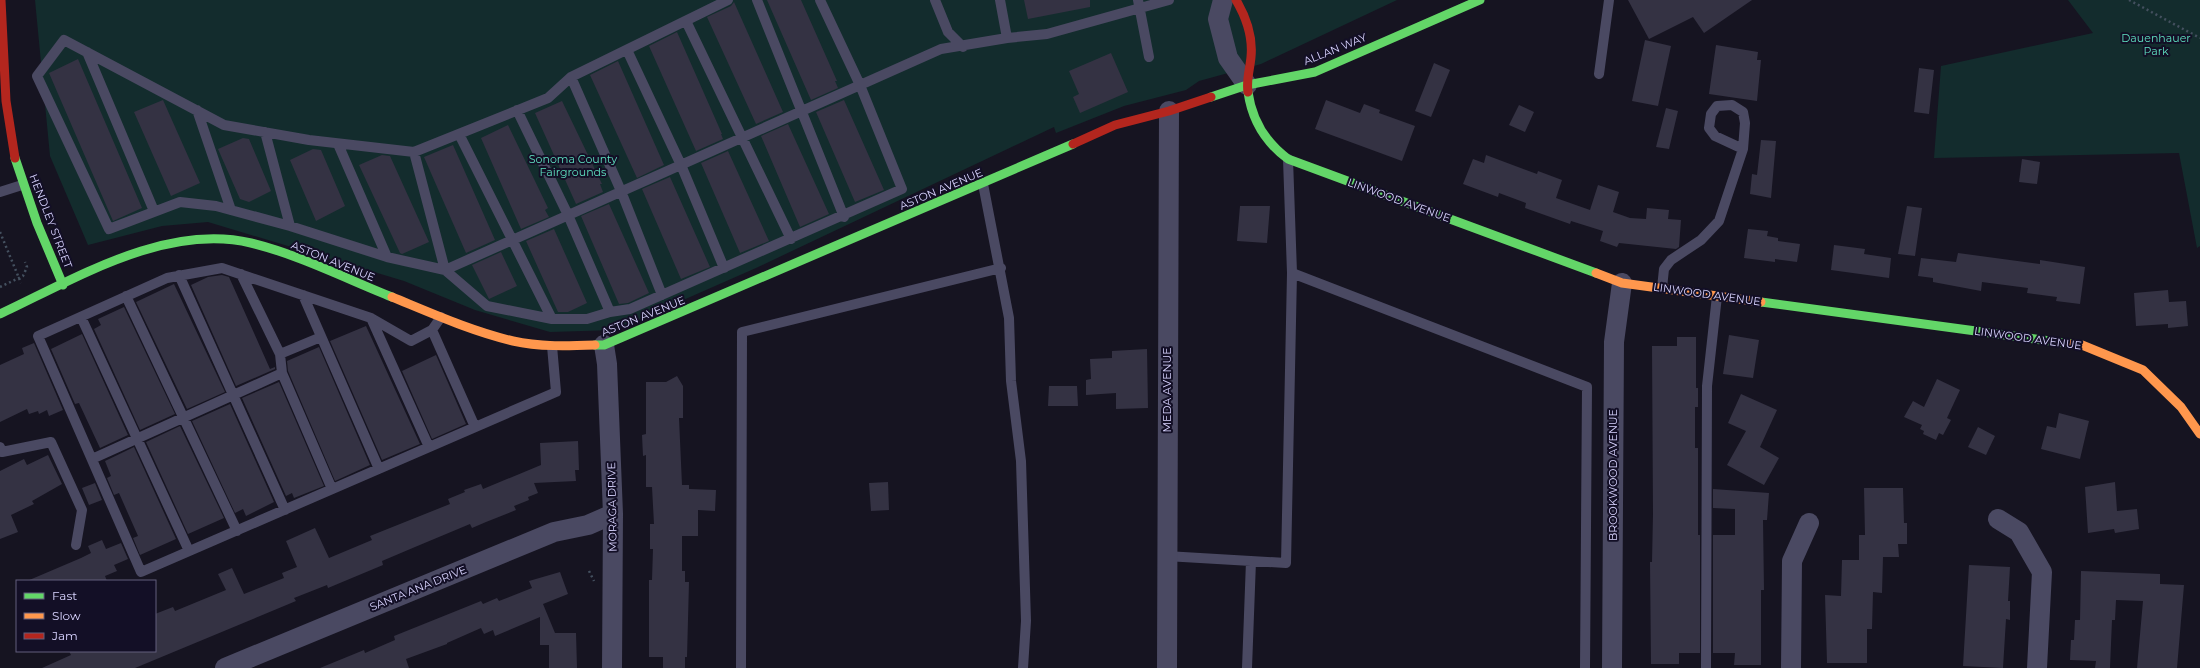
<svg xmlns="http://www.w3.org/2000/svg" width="2200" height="668" font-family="Montserrat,sans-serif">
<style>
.green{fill:#132c2d}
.building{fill:#343243}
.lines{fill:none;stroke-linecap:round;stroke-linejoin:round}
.path{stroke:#44505f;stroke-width:2.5;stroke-dasharray:2 3;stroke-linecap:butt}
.lane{stroke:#4a4962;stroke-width:10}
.street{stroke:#4a4962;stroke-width:20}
.fast{stroke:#63d668;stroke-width:9}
.slow{stroke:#ff974d;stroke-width:9}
.jam{stroke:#b3261e;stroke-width:9}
.labels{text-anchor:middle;stroke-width:4;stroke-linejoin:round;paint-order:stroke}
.park-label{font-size:11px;fill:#5fe0c0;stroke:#130f26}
.street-label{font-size:11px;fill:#d9d4ff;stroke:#130f26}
</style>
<rect width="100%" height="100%" fill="#161421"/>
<!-- green -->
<path class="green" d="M35,0H1397L1261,64L1199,81L1186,90L1124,106L1056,133L1054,127L756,268L615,330L550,332L475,310L404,281L208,222L162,226L88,245L50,156Z
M2068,0H2200V246L2197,248L2179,153L1934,158L1941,66L2093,33Z"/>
<!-- building -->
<path class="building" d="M767,0H801L837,81H835L838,88L811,100Z
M1024,0H1090V7L1028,19Z
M1628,0H1752L1704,33L1693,17L1649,39Z
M734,2L783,112L756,124L707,17L731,6Z
M677,32L722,134H721L723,139L696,151L649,46Z
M1645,40L1671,46L1658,106L1632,101Z
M1716,45L1758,52L1757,60H1761L1757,101L1709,94Z
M1111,53L1128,92L1080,113L1073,97L1079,94L1069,71Z
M78,59L142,208L113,221L49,73Z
M618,61L664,165L637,178L590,75Z
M1434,63L1450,70L1431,117L1415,111Z
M1919,68L1934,70L1929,114L1914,112Z
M163,100L200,183L171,196L134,112Z
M844,100L884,190L855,202L816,112Z
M1326,100L1360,113L1364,104L1380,110L1379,113L1415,126L1402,161L1315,129Z
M562,101L602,184H600L603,192L576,204L535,113Z
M1519,105L1534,112L1525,132L1509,125Z
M1666,108L1678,111L1669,149L1656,147Z
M788,124L829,214L800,227L761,136Z
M508,125L548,208L545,210L549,217L521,229L481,138Z
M243,138L249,139L271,191L249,202L240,199L218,149Z
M1761,140L1776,141L1771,198L1750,194L1752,174L1757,175Z
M453,145L495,240L466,253L424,157Z
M313,149L321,150L345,206L316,221L290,160Z
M728,151L769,241L740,253L701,163Z
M382,155L390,156L429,242L402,254L400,253L359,165Z
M1486,155L1537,174L1538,171L1562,180L1556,198L1590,210L1598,185L1619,192L1613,212L1630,218L1646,219L1647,208L1669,210L1668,219L1681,220L1679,247L1676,249L1619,243L1617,247L1600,241L1603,231L1571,221L1570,224L1525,208L1526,203L1499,193L1498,197L1463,184L1473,159L1484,163Z
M2022,159L2040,162L2037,184L2019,182Z
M670,177L710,267L681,279L642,189Z
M609,204L649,293L628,303L619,304L581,216Z
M1240,206H1270L1267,243L1237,241Z
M1907,206L1922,208L1915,256L1898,254Z
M554,229L587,303L568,312H558L526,241Z
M1748,229L1768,231L1767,236L1778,238V241L1800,244L1797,262L1775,259V262L1744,258Z
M1834,245L1865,249L1864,254L1891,258L1889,278L1831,270Z
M501,252L517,286L489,299L472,265Z
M1958,253L2040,264V260L2085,267L2080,304L2056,301L2057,297L2027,293L2028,288L1982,282L1981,291L1933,282V278L1918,276L1921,258L1956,262Z
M222,275L229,277L270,369L275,367V369L236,386L191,285L208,277Z
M174,284L225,392L187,409L136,302Z
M2168,290L2169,302L2186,301L2188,326L2168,328V324L2136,326L2134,293Z
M124,307L175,414L140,430L94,329L101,325L98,319Z
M366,326L420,444L382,460L330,341Z
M82,334L128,435L100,448L79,403L75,404L51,349Z
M1729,335L1759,340L1753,378L1723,374Z
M1677,337H1696V388H1698V407H1695V448H1698V535H1700V653H1679V664H1651L1650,562H1652L1653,514L1652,346H1677Z
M34,343L63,410L49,416L47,410L39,414L38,411L29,414L27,409L0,422V365L24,354L22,348Z
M319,347L370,465L335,481L288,371L287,361Z
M1147,349L1148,408L1116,409V393L1086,395V380L1091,379L1090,359L1112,358V351Z
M436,355L466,424L432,439L402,371Z
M677,376L683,386V418H679L682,485H689V489L716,490L715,511L698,510V536H682V571H685V582H689L687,657H685V668H663V657H649V580H652L653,549H650V524H654L652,487H646V455L643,456L642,435L646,434V382H666Z
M1937,379L1960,390L1947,418L1951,420L1943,435L1939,433L1936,440L1923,434L1924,431L1920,429L1922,425L1904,417L1913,401L1924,407Z
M279,382L324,486L294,498L292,493L286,496L242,398Z
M1049,386H1077L1078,406H1048Z
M1741,394L1777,410L1760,447L1779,458L1764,485L1727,465L1746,431L1728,423Z
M230,404L274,502L246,516L243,509L235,513L192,421Z
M2059,413L2089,421L2080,459L2041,449L2047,426L2056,428Z
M180,426L224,518L188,534L146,442Z
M1978,427L1995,436L1986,455L1968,447Z
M578,441L579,470H575L576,481L534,483L538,493L528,497L529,500L514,506L516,510L486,522L472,528L470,524L415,547L382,561L383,565L328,588L327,585L294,598L296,601L135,668H42L71,655L69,651H155V614L173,607L175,611L226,590L218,574L232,568L244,594L284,578L282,573L297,567L286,541L315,528L329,558L372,540L370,536L450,504L448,499L465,492L464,490L481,484L483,489L541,465L540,443Z
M134,447L176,539L140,555L133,538L138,536L119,493L114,495L107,478L111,476L105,461Z
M48,455L62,484L32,501L34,504L11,515L18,532L0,539V471L24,459L27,465Z
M888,482L889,510L871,511L869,483Z
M2115,482L2117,511L2137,509L2139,529L2115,533L2114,529L2088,533L2085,487Z
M95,483L102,500L89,505L82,488Z
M1864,488H1903L1904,523H1907V544H1898L1899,557H1883L1882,593L1873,592L1872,629H1867V663H1827L1825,595L1841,596L1842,560H1859V535H1865Z
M1713,489L1769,493L1767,520H1763L1764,590H1761V665H1734L1735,653H1713V535H1735V509L1713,508Z
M102,540L106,549L121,543L128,559L114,565L117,571L105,576L107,581H27L81,558L91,553L88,546Z
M1969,565L2010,567L2008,601H2010V620L2006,619L2003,668L1963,666Z
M2081,571L2160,574V584L2184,585L2177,668H2137L2143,601L2116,600L2115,620H2112L2110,668H2095L2096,661L2070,660L2071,640H2074L2075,620H2080Z
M560,572L568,594L543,604L555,633H576L577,668H549V645H540V617L495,636L493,630L484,634L481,628L447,643V644L406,659L409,668H320L364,650L365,653L395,640L394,636L481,601L483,604L497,598L499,601L532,588L529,581Z"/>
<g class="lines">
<!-- path -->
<path class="path" d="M2129,0L2200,38
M0,232L21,283
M0,287L23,276L27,267L25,262
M589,571L594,581"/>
<!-- lane -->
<path class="lane" d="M728,0L571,77L548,98L414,152L309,140L224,125L64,40L37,76L109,229L180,202L216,206L290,226L387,257L445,270L487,306L552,319H587L610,312L630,309L902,189L860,85L820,0
M757,0L844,217
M935,0L948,32L963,47
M1000,0L1007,38
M1138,0L1149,57
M686,21L791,239
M627,50L681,165L724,268
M87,52L154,211
M1599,74L1609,0
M571,77L621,191L662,295
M197,110L231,210
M517,110L568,215L610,312
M265,132L290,226
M459,134L552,319
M338,144L387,257
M414,152L445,270
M983,184L1009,318L1011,381L1021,461L1026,621L1023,668
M0,192L22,185
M445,270L941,49L1007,38L1047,34L1169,0
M1292,273L1587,387L1585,668
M241,274L280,354
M179,275L285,510
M1662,288L1664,269L1671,260L1701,240L1719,221L1743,149L1745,123L1743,112L1732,105L1717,106L1711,114L1709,128L1715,136L1743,149
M303,295L379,469
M126,296L237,531
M81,317L189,551
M441,317L432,330L411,341L371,318L222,268L167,278L38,336L141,572L556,392L552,346
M371,318L429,447
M432,330L475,427
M282,373L332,489
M0,447L2,452L51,442L82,510L76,545
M92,459L282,373L280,354L321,337
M1166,556L1286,563L1292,273L1288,159
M741,668L742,332L1001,268
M1247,668L1251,561
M1706,668L1707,386L1717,296"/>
<!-- street -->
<path class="street" d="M1223,0L1218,19L1228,58L1247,85
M604,345L607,364L613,514L612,668
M1998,519L2019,532L2042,572L2037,668
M225,668L554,532L588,525L613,514
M1167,668L1169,111
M1612,668L1614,342L1622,283
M1791,668L1792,561L1809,523"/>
<!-- fast -->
<path class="fast" d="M1248,92C1252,121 1265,142 1288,159L1596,273
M1211,97L1247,85L1315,72L1480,0
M15,158L37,223L63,285
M1761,302L2072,344
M0,314C75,279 165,223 251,243C297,254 347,279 392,297
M595,345H604L1073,144"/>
<!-- slow -->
<path class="slow" d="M1596,273L1622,283L1761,302
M392,297C431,313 471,331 513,341C539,347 568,346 595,345
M2072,344L2082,345L2143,370L2181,407L2200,434"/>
<!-- jam -->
<path class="jam" d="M1,0L6,101L15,158
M1236,0C1246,17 1253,37 1251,57C1250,69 1246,80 1248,92
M1073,144L1115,125L1169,111L1211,97"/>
</g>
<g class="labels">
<!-- park labels -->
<g class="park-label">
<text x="2156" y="42">Dauenhauer<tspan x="2156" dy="13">Park</tspan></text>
<text x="573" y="163">Sonoma County<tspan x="573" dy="13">Fairgrounds</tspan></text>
</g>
<!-- street labels -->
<g class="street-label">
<text transform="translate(1335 49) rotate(-22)" y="4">ALLAN WAY</text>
<text transform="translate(941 189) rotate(-23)" y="4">ASTON AVENUE</text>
<text transform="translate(1399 200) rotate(20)" y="4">LINWOOD AVENUE</text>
<text transform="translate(51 221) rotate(69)" y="4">HENDLEY STREET</text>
<text transform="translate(333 261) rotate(22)" y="4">ASTON AVENUE</text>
<text transform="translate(1707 294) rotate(8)" y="4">LINWOOD AVENUE</text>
<text transform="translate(643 316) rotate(-22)" y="4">ASTON AVENUE</text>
<text transform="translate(2028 338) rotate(8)" y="4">LINWOOD AVENUE</text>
<text transform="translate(1167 390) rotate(-90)" y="4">MEDA AVENUE</text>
<text transform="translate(1613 475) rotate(-90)" y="4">BROOKWOOD AVENUE</text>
<text transform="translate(612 507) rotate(-91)" y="4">MORAGA DRIVE</text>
<text transform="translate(418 588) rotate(-22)" y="4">SANTA ANA DRIVE</text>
</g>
</g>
<!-- legend -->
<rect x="16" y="580" width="140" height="72" fill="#130f26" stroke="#625e7d"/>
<rect x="24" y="593" width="20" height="6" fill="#63d668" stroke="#625e7d"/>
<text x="52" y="600" font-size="12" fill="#d9d4ff">Fast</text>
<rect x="24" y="613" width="20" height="6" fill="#ff974d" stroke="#625e7d"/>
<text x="52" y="620" font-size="12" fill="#d9d4ff">Slow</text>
<rect x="24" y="633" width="20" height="6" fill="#b3261e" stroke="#625e7d"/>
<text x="52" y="640" font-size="12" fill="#d9d4ff">Jam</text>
</svg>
